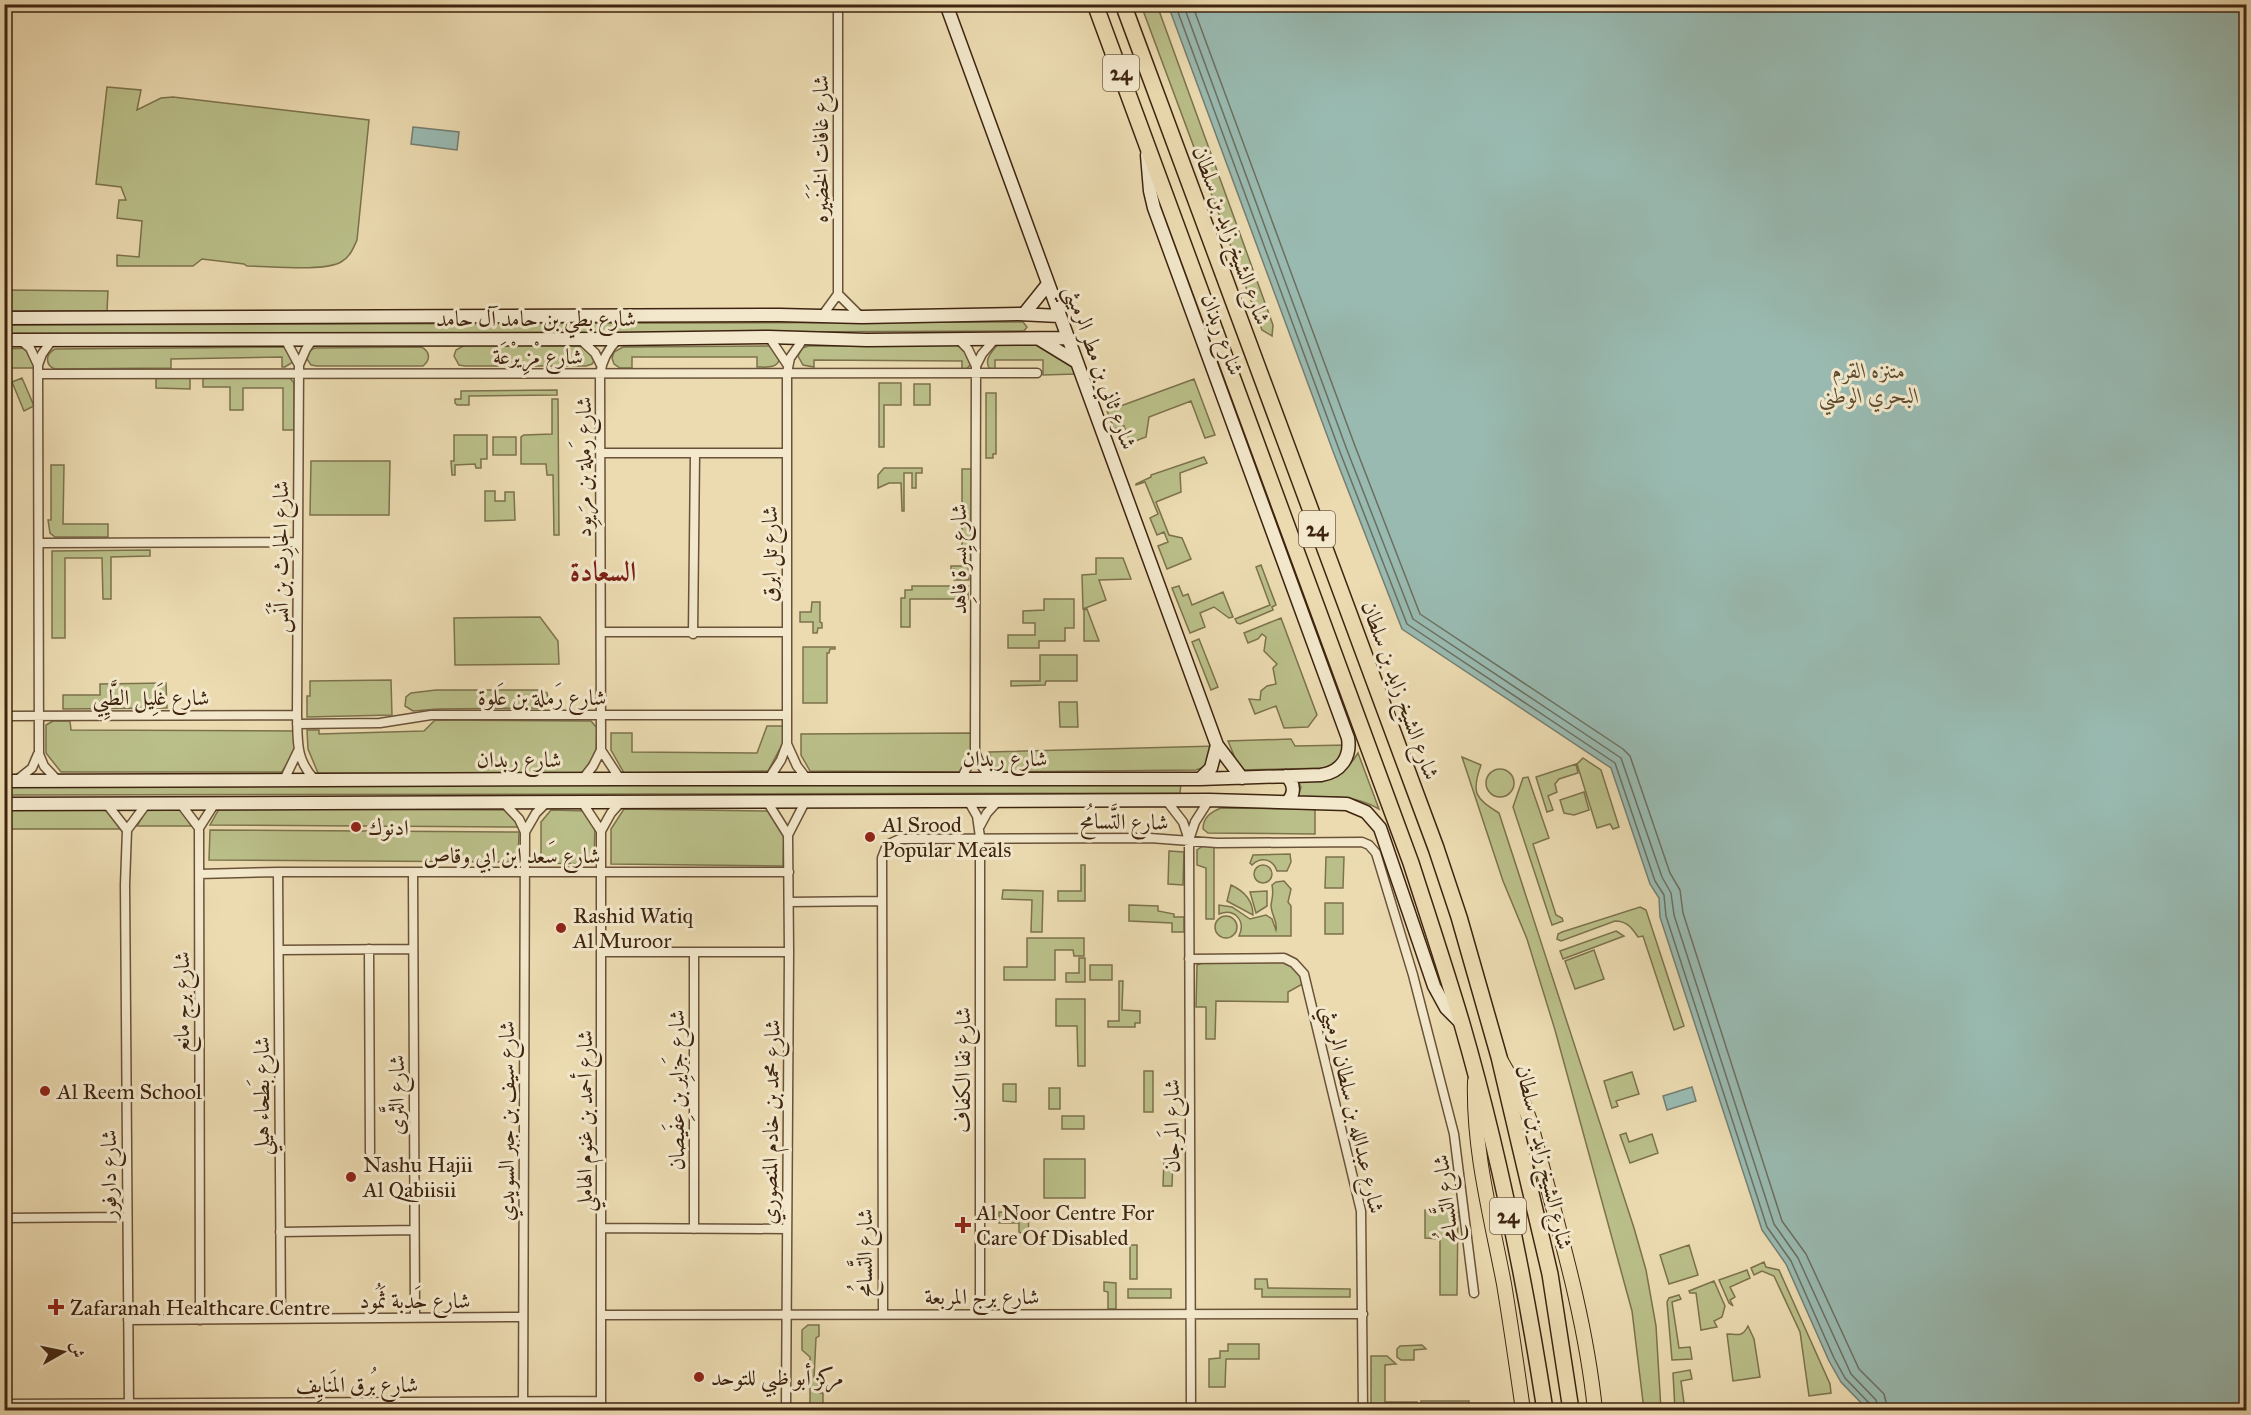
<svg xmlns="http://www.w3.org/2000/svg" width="2251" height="1415" font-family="'IM FELL Great Primer',Amiri,serif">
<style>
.green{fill:#babf89;stroke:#7c724c;stroke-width:1.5}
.water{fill:#99bab1;stroke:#757e71;stroke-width:1.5}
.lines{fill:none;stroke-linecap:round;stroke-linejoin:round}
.shore{stroke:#6c6f60;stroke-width:1.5}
.street-casing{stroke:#6a5238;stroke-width:11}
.secondary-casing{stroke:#3e2410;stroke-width:15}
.primary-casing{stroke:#3e2410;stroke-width:16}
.highway-casing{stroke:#3e2410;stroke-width:18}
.street{stroke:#f3e8cc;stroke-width:8}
.secondary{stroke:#f3e8cc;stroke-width:12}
.primary{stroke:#ecdbb1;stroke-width:14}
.highway{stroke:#ecdbb1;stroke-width:15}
.poi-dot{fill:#8f2418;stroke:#f3e8cc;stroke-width:2}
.labels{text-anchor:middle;stroke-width:6;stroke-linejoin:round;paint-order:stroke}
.shield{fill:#f3e8cc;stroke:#745f48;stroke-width:1.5}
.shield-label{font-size:21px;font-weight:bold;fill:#3e2410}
.street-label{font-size:22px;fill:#3e2410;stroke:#f3e8cc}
.park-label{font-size:22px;font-style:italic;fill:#5d4b2e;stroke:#f3e8cc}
.poi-label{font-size:22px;fill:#3e2410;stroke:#f3e8cc;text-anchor:start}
.district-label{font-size:28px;font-weight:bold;fill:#7a1f14;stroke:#f3e8cc}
</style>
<rect width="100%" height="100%" fill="#ecdbb1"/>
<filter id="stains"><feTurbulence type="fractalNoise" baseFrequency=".00333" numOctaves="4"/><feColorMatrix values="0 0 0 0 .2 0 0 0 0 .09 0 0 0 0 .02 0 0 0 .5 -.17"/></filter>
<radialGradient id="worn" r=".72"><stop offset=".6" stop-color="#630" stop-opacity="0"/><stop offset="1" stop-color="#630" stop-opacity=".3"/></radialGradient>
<!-- green -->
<path class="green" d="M1141,5H1157L1273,325L1272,336L1262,330Z
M107,87L141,90L137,110L161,98L173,97L369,120L357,240C353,249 350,257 341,262C324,272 269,266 247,266L244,264L202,259L193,266H117V255L139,257L142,221L117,218L119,200H126L121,187L96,184Z
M5,290L108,291L107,311H5Z
M1023,322L1027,327L1024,331L5,335L4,325Z
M1052,343L1067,354L1076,374L1043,375V360H995V370L990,369C983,360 992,352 998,344Z
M465,345L587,346L596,358L592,364L586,366H465L459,365L454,356L456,350Z
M957,345L962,347L972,362L967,369H962V361L814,360V367L803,365L798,356L802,348L809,346Z
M771,346L780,359C776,369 767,367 757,367V357H632V368H620L614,364L612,358L614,352L623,347Z
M285,347L293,362L285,367H282V357L171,359V368L55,369C45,365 45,354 55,349Z
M421,347C430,351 431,360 423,366H317L311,365L307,359L310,350L315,348Z
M31,348L36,368H5L4,349Z
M203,377L290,378L294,383V430H283V388H243V410H230V387H203Z
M22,378L34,406L24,411L12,382Z
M156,378H190V389L156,388Z
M1194,379L1215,435L1205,438L1191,401L1149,417L1146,437L1130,443L1124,426L1114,429L1107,411Z
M879,383H901V405H884V447H879Z
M914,384H930V405H914Z
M557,390V395L469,396V405H457L455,403V399H461V391Z
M986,393H996V454H993V458H986Z
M552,399H558L559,535H554L553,475H547L546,464H521V437L524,435L552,434Z
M454,435H487V459H481V468H476L475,464L455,465V475H452L451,461H454Z
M493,437H516V455H493Z
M1204,457L1207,463L1180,473L1181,492L1156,502L1169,535L1182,538L1191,559L1167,569L1158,546L1168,542L1164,532L1157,535L1150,518L1158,514L1145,482L1136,485V484L1151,477V475Z
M311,461H390L389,515H310Z
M51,465H64L63,524H108V537H55L50,533L48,520H51Z
M884,468H922V473H916V488H912V473H904V511H902L901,483H889L878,488V475Z
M962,469H972V561L968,562L969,580H954V569H951V566H962Z
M485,491H495V501H505V492H514L515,520L485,521Z
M150,550V556L111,557V599H103L102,558H65V638H52V551Z
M1096,558H1123L1131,579L1099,580L1106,600L1083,609L1082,575L1096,574Z
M1261,565L1276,605L1272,607L1273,610L1240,624L1237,623L1235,619L1270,605L1256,567Z
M912,586H968V599H910V627H901V598H905V590H912Z
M1179,586L1183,596L1188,594L1192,605L1223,592L1233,617L1229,618L1214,607L1200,613L1205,627L1190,633L1172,588Z
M1044,599H1074V628H1065V641H1039V648H1008V635H1035V623H1023V611L1044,610Z
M812,602H820V622L822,623V628H818L817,633H813V622H800V612H811Z
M1087,609L1099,641H1084V610Z
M540,617L558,641L559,664L455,665L454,618Z
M1281,618L1317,715L1308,727L1284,728L1276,706L1255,714L1249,699L1260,700L1261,691L1267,686L1276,684L1273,668L1277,664L1264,651L1266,637L1262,634L1258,639L1248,643L1244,633Z
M1199,639L1218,687L1211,690L1192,642Z
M803,647H835V649H830L829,653H827V703H803Z
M1040,655H1077V681H1046L1045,685L1011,686V681H1040Z
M391,680L392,715L307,717V696H310V681Z
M166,683L167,708L63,709V695H100V684Z
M436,690H542L547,693L549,701L544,708L438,709L413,711L405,706L406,697L411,693Z
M1059,702H1077L1078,727H1060Z
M435,720L591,721L597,728L596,753L582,774L318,773L308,749L307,730H319V734L424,731Z
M53,721H70L71,730L296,731L295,750L282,772H61L46,753V725Z
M767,726H783V743L768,771L624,773L611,750V733H632V752L757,753Z
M972,733V752L960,772L810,771L801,755V734Z
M1291,739L1295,746L1349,745L1346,758L1330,768L1240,770L1228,741Z
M1216,746L1207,766L1196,770L997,772L989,752Z
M1358,753L1379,809C1354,794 1327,797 1298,797L1301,787L1296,777C1325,776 1342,780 1358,753Z
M1462,757L1481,765C1471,793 1475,798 1499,813L1634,1228L1646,1270L1656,1326L1661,1410H1644L1632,1311L1555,1030L1527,939L1503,881Z
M1583,758L1601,770L1619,827L1613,829L1610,824L1597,828L1577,764Z
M1576,764L1578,773L1559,779L1555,784L1557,792L1548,796L1553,810L1547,812L1536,777Z
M1486 783a14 14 0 1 1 28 0a14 14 0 1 1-28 0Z
M1528,777L1549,838L1533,844L1556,915L1562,918L1563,921L1552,925L1513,807L1523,778Z
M1181,783L1180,793L5,795L4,785Z
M1584,792L1589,810L1574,815L1564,813L1560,800Z
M1221,808L1315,809V834L1208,833L1203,829C1203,817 1211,812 1221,808Z
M5,809L105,810L117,818L122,829H5Z
M147,809H182L192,826H137Z
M219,809L511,810L520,827L210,825Z
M624,809L770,811L784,832L783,866L611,864V829Z
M551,810L588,811L595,822L594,864L541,863V822Z
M210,830L519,832L518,862L209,860Z
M1203,846H1214V919H1206V868L1197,865V850Z
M1169,851L1184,852L1183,885L1168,884Z
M1290,854L1291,862L1287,871H1277C1273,859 1261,856 1252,865L1250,863L1253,855Z
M1326,857H1344L1343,888H1325Z
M1081,865H1085V901H1058V891H1081Z
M1254 874a9 9 0 1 1 18 0a9 9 0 1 1-18 0Z
M1284,881L1291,889L1288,902L1291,906V936H1239C1246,921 1235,908 1219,914V905L1232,907L1250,919L1266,915L1272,919L1276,930C1278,921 1271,915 1271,905C1272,898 1274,894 1272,885L1276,882Z
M1231,885C1244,891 1253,900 1253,915L1227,901Z
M1003,890L1043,891L1042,932H1031L1032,900L1002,899Z
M1267,891V906L1256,913L1250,892Z
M1325,903H1343V934H1325Z
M1129,905L1158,906V911L1174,914V917H1184V932H1172V923L1129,921Z
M1640,907L1646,910L1684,1026L1674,1030L1643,936L1638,937C1632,928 1627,921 1615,921L1561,941L1557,939L1558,934L1562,932Z
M1215 927a11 11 0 1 1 22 0a11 11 0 1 1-22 0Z
M1616,931L1624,936L1563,959L1560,951Z
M1027,938H1084V956H1074L1073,950H1055V980H1004V967H1027Z
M1594,950L1604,979L1575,989L1565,961Z
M1079,958H1085V982H1066V973H1079Z
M1207,961L1289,962L1306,982L1288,992V1002L1216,1001L1215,1039H1206V1007H1196L1197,965Z
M1090,965H1112V980H1090Z
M1119,981H1123L1122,1010L1140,1011V1023H1135V1027H1108V1021H1119Z
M1056,999H1085V1066H1078L1077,1026H1056Z
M1144,1071H1153V1112H1144Z
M1632,1072L1639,1094L1616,1101L1618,1106L1612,1108L1604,1081Z
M1003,1084H1016V1102L1003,1101Z
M1049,1088H1060V1109H1049Z
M1062,1116H1084V1129H1062Z
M1626,1133L1629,1142L1652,1134L1658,1153L1630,1163L1620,1135Z
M1044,1159H1085V1198H1044Z
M1164,1159H1173L1172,1186H1163Z
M1425,1210H1458L1457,1295H1440V1239L1425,1238Z
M999,1212L1029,1213L1028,1237L1019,1232V1223H999Z
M1130,1245H1137V1279H1130Z
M1689,1245L1698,1275L1669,1284L1660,1255Z
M1764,1262L1766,1267L1779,1270L1830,1384L1831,1393L1809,1396L1800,1332L1774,1276L1762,1271L1754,1275L1751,1268Z
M1747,1270L1750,1278L1730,1287L1735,1297L1730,1300L1733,1306L1729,1303L1719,1280Z
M1255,1279H1267L1268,1288L1350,1289V1297H1262V1289H1255Z
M1714,1281L1725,1306L1722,1317L1714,1321L1717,1327L1701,1330L1696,1293H1690L1689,1291Z
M1104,1282L1116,1283V1309H1108V1292L1104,1291Z
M1128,1289H1171V1298H1128Z
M1679,1295L1681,1299L1672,1302L1679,1348L1690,1347L1692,1359L1672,1360L1667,1302L1669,1298Z
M808,1325H819V1336L816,1338L814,1378L818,1379V1393H823V1410H810V1357L802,1350V1330Z
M1748,1326L1754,1339L1760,1377L1733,1381L1727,1334C1737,1334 1742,1338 1748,1326Z
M1228,1344H1259V1359H1226L1225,1387H1209V1359L1220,1358V1351H1228Z
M1422,1345L1426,1349L1414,1350V1360H1401L1397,1357V1349L1400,1346Z
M1371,1356H1387L1396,1364L1385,1365V1402H1417V1410H1371Z
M1690,1370L1692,1379L1681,1381L1685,1410H1675L1673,1373Z
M1421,1401H1469V1410H1421Z"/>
<!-- water -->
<path class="water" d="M1168,5H2246V1410H1868L1841,1382L1829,1361L1786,1264L1762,1230L1660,917L1659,898L1650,884L1611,768L1402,629L1334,454Z
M413,127L459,132L457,150L411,144Z
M1692,1087L1696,1101L1667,1110L1663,1096Z"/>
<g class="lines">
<!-- shore -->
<path class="shore" d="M1175,4L1340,452L1407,624L1615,763L1655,881L1664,895L1666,916L1767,1227L1791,1261L1834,1358L1845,1378L1870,1404L1872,1410
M1183,4L1347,450L1413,619L1621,758L1662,877L1671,893L1674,915L1774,1224L1798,1258L1851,1374L1876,1400L1879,1410
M1192,4L1355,446L1420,614L1623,749L1630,756L1670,873L1680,890L1683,913L1782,1221L1806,1254L1859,1369L1884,1394L1888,1410"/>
<defs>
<path id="street" d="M838,294L861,317
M822,316L838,294V4
M769,337L787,364
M285,339L299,365
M313,339L306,349L299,365L297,715C298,741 295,759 315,780
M580,339L595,353L601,365
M20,340L30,348L38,365
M52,340L42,354L38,365L39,754L44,766L58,781
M959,340L968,349L976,366L975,752L980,764L992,779
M976,366L982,354L995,339
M38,374L1037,373
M601,453H787
M39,543L298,542
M601,632H787
M693,634L695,454
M4,716L297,715
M297,724L380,723L431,715H787
M787,744L797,766L807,779
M601,750L620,779
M961,779L975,752
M17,780L32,768L38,754
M284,780L298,751
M582,780L593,766L601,750L600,374C602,360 608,349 618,339
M768,780L781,760L787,744V373L790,358L804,338
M1166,800L1183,822L1189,840L1191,1410
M582,802L601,831V1410
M969,802L977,816L980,837V1314
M106,803L127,830
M180,803L199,828
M504,803L519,819L525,832L523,1410
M768,803L788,835
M980,826L987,813L997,802
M601,831L611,813L620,803
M525,832L536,813L546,803
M1189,840L1195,822L1209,800
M278,872L281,1319
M413,872L415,1317
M199,874L278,872H789
M789,902L882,901
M369,949L370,1152
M279,950L413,949
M602,952H789
M694,952V1229
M1189,959L1284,958L1294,963L1304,974L1361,1211L1363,1410
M4,1218L126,1217
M602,1228L787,1229
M280,1232L414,1230
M883,1314L882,858L887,845L900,839L1150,838L1217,843L1362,842L1369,845L1376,853L1413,975L1454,1134L1474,1293
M601,1315L1363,1314
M128,1320L523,1317
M200,1320L199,828L215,803
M4,1404L601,1401
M129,1410L125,885L127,830L147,803
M786,1410L789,952L788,835L805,802"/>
<path id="secondary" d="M946,4L1217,745L1242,778
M1024,314L1048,284
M4,318L780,315L862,317L1019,314L1059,316
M1039,339L1075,361
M4,340L618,339L769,337L867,340L1067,338
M1286,776C1295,784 1295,794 1287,802
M1200,779L1211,768L1217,745
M4,781L620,779H1200L1321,775C1341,772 1351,757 1348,738L1154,208L1150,191L1147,155
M4,804L1209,800L1347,804L1366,812L1380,828L1434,986L1446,1008L1461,1023"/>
<path id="primary" d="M1501,1061L1520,1094L1530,1121C1555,1217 1585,1312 1595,1410
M1475,1081C1473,1150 1491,1216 1504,1284C1511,1326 1517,1368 1523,1410"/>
<path id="highway" d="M1095,4L1411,863C1428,916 1446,970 1462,1024C1498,1149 1525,1281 1545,1410
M1123,4L1436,848L1459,917L1499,1057L1550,1274L1571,1410"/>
</defs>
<!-- street casing -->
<use href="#street" class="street-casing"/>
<!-- secondary casing -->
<use href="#secondary" class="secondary-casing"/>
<!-- primary casing -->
<use href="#primary" class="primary-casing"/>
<!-- highway casing -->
<use href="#highway" class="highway-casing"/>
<!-- street -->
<use href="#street" class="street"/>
<!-- secondary -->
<use href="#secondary" class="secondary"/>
<!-- primary -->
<use href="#primary" class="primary"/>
<!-- highway -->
<use href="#highway" class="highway"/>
</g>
<!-- markers -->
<g class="poi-dot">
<circle cx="356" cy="827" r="6"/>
<circle cx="870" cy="837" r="6"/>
<circle cx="561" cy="928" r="6"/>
<circle cx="45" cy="1091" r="6"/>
<circle cx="351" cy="1177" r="6"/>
<path d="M960 1216h6v6h6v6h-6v6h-6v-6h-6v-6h6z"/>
<path d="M53 1298h6v6h6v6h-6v6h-6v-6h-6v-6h6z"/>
<circle cx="699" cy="1377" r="6"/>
</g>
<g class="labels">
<!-- shield labels -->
<g class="shield">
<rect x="1103" y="55" width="36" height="36" rx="4.5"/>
<rect x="1299" y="511" width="36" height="36" rx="4.5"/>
<rect x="1490" y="1198" width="36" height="36" rx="4.5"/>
</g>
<g class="shield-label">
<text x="1121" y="80">24</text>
<text x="1317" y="536">24</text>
<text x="1508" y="1223">24</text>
</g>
<!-- street labels -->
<g class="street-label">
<text transform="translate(820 149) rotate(-90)" y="8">شارع غافات الخَضَيره</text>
<text transform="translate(1232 235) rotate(70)" y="8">شارع الشيخ زايد بن سلطان</text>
<text x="536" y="326">شارع بطي بن حامد آل حامد</text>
<text transform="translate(1223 334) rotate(70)" y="8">شارع ربدان</text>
<text x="538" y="364">شارع مْزِيرْعَة</text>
<text transform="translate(1101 367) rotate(70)" y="8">شارع ثاني بن مطر الرميثي</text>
<text transform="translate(583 467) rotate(-90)" y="8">شارع رَملة بن مرَيوِد</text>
<text transform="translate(769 554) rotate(-90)" y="8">شارع تل ابرق</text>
<text transform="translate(280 557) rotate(-90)" y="8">شارع الحارِث بن أنَس</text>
<text transform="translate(958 559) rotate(-90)" y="8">شارع يِسرة فاهِد</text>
<text transform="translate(1401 690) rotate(70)" y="8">شارع الشيخ زايد بن سلطان</text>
<text x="151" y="705">شارع غَلِيل الطَّيِي</text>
<text x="542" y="705">شارع رَملة بن عَلوة</text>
<text x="1005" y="766">شارع ربدان</text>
<text x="519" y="767">شارع ربدان</text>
<text transform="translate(1124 821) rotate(1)" y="8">شارع التَّسامُح</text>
<text x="512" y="863">شارع سَعد ابن ابي وقاص</text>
<text transform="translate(181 1002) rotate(-90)" y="8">شارع برج مانع</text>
<text transform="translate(962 1070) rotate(-90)" y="8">شارع نقا الكفاف</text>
<text transform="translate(676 1090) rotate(-90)" y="8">شارع جَزايِر بن عِفَيصان</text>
<text transform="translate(396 1095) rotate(-90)" y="8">شارع الثَّرى</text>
<text transform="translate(261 1096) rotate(-90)" y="8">شارع بَطحاء هيلي</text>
<text transform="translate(1354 1109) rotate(77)" y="8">شارع عبدالله بن سلطان الرميثي</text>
<text transform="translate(506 1121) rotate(-90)" y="8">شارع سيف بن جبر السويدي</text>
<text transform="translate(584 1121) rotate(-90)" y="8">شارع أحمد بن غنوم الهاملي</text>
<text transform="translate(770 1122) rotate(-89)" y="8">شارع محمد بن خادم المنصوري</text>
<text transform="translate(1171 1126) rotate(-90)" y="8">شارع المَرجان</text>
<text transform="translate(1545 1157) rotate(77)" y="8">شارع الشيخ زايد بن سلطان</text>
<text transform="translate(108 1174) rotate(-90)" y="8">شارع دارفور</text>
<text transform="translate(1445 1199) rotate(-97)" y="8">شارع التَّسامُح</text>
<text transform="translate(864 1253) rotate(-90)" y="8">شارع التَّسامُح</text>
<text x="982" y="1304">شارع برج المربعة</text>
<text x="415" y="1308">شارع حَدبة ثَمُود</text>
<text x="357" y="1392">شارع بُرق المَنايِف</text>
</g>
<!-- park labels -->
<g class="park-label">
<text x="1869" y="378">متنزه القرم<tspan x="1869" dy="25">البحري الوطني</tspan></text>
</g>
<!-- poi labels -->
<g class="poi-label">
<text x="882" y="832">Al Srood<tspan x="882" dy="25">Popular Meals</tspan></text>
<text x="368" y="835">ادنوك</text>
<text x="573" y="923">Rashid Watiq<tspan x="573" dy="25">Al Muroor</tspan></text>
<text x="57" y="1099">Al Reem School</text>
<text x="363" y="1172">Nashu Hajii<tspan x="363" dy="25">Al Qabiisii</tspan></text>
<text x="976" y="1220">Al Noor Centre For<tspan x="976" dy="25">Care Of Disabled</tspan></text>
<text x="70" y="1315">Zafaranah Healthcare Centre</text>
<text x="711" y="1385">مركز أبو ظبي للتوحد</text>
</g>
<!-- district labels -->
<g class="district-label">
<text x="603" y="581">السعادة</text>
</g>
</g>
<!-- margin -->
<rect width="2251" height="1415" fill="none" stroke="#ecdbb1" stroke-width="24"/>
<rect x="6" y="6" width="2239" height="1403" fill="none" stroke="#3e2410" stroke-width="3"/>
<rect x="12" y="12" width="2227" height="1391" fill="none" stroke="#3e2410" stroke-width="1.5"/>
<!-- north arrow -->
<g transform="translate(63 1352) rotate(81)" stroke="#f3e8cc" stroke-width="4.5" paint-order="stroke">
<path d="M0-4.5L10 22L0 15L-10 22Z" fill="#3e2410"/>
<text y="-9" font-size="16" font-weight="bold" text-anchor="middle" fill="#3e2410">ش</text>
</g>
<rect width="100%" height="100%" filter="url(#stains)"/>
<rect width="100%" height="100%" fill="url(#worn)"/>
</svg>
